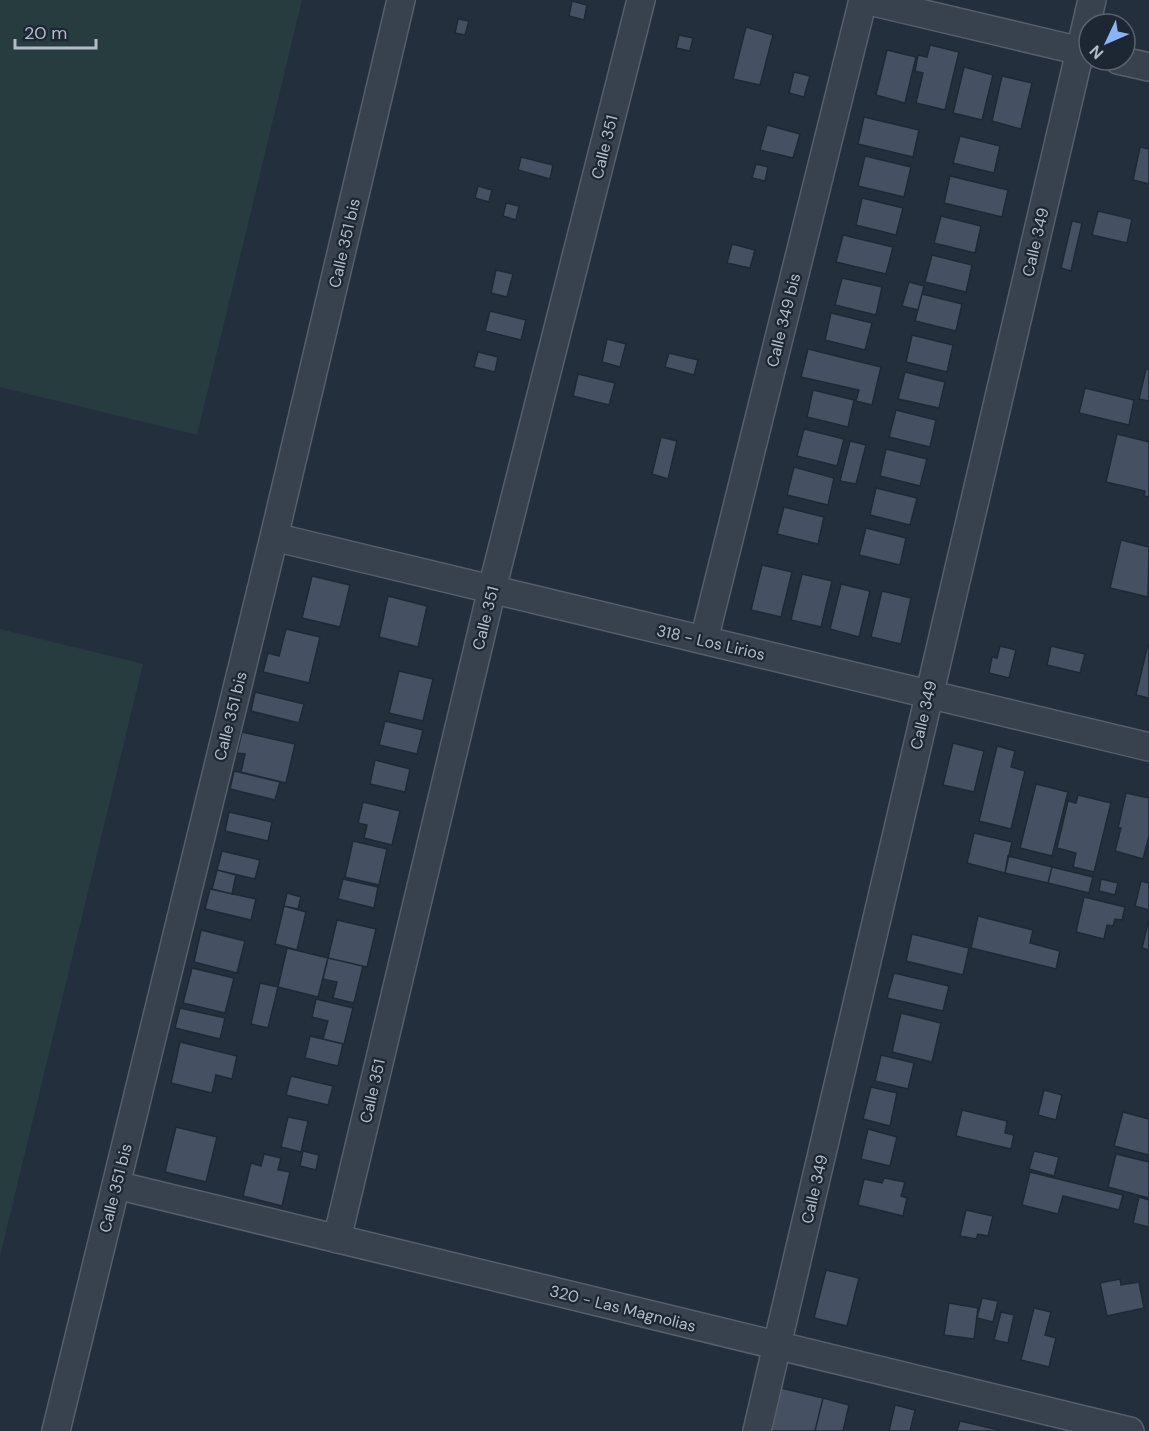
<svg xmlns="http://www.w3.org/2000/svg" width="1149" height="1431" font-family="'DM Sans',sans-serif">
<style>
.green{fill:#263c3f}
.building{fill:#455162;stroke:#1f2835;stroke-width:1.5}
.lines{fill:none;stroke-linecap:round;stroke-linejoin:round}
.minor-casing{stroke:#565f6c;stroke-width:30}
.minor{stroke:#38414e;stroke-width:27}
.labels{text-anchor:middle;stroke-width:4.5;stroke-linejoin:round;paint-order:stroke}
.street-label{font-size:16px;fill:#b4bcc9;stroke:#1d2633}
</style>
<rect width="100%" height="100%" fill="#242f3e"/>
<!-- green -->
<path class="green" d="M0,0H302L197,435L0,387Z
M0,629L143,664L0,1256Z"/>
<!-- building -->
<path class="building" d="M572,1L587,5L584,20L569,16Z
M458,19L469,21L465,35L455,33Z
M746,27L773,35L760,85L733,79Z
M679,35L693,38L690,51L676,48Z
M930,45L959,52L945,110L916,103L923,73L915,71L918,55L927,57Z
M887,50L916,57L905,103L876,95Z
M964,67L993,75L982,120L953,113Z
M794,72L810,76L804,97L789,93Z
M1002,76L1032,83L1021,129L992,121Z
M864,117L919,130L913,157L858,144Z
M767,125L800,134L793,158L760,150Z
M960,136L1000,146L994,173L953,163Z
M1140,147L1149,149V184L1133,180Z
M865,156L911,167L904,197L858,186Z
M521,157L553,165L550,179L518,170Z
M756,164L768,167L765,181L752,178Z
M950,176L1008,190L1002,217L944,203Z
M478,186L492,190L489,202L475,198Z
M862,198L903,208L896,235L856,225Z
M506,203L519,206L516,220L503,216Z
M1098,211L1132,219L1127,243L1092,235Z
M941,216L981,226L975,253L934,243Z
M1072,221L1082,223L1071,271L1061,268Z
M843,235L893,247L886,274L836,262Z
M732,244L755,250L750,268L727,263Z
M932,255L972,265L966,292L925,282Z
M496,270L513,274L507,297L491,293Z
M842,278L882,287L876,315L835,305Z
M909,282L924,286L918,310L902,306Z
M922,294L962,304L956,331L915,321Z
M490,311L526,320L521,340L485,331Z
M831,313L872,323L865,350L825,340Z
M912,335L953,345L947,372L906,362Z
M607,339L626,344L620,367L602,362Z
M808,349L881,367L872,405L856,401L859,390L801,377Z
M478,352L498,357L495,372L474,367Z
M669,353L698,360L694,375L665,367Z
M1146,369H1149V401L1139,399Z
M905,372L945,382L939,408L898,399Z
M578,374L615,383L609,405L573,396Z
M1085,388L1134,400L1129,425L1079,413Z
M813,390L854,400L848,427L807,417Z
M896,410L936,420L930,447L889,437Z
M804,429L844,439L837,466L797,456Z
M1117,434L1149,442V497L1144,496L1145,491L1106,482Z
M661,437L677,441L668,479L652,474Z
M850,441L866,445L856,484L840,481Z
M886,449L927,459L920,486L880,476Z
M794,467L834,478L828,505L787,495Z
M876,488L917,498L910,525L870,515Z
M784,507L824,517L818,544L777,534Z
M866,528L906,538L900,565L859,555Z
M1121,540L1149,547L1148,597L1110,588Z
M762,565L792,572L781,617L751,610Z
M802,574L832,581L821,627L791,620Z
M312,576L350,585L340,627L302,618Z
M841,584L870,591L859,637L830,629Z
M882,591L911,598L901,644L871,637Z
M388,596L427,606L418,647L379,637Z
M286,629L320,637L309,683L263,672L268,653L279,656Z
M1148,644L1149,645V698L1136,695Z
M1000,646L1016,650L1009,678L989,673L992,657L997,658Z
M1051,646L1085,654L1080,673L1047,665Z
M399,671L433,679L423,721L389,713Z
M255,692L304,704L299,723L251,711Z
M385,721L423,730L417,754L379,745Z
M242,732L295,744L286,783L241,772L245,754L237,753Z
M953,743L984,751L974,792L943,785Z
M997,746L1015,751L1011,767L1025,771L1011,829L979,821Z
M375,760L410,769L405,792L370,784Z
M234,771L280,782L275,800L230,789Z
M1036,784L1068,792L1052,856L1020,848Z
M1126,793L1149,798V836L1143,859L1115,851L1121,828H1118Z
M1078,795L1111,803L1094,872L1073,867L1076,853L1057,848L1068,801L1076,803Z
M363,802L400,811L392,845L364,838L367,825L358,823Z
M229,812L272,822L268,841L225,831Z
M974,833L1012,842L1005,873L967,863Z
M353,841L387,849L379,885L345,877Z
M222,851L260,860L255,879L217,870Z
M1008,856L1052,867L1048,883L1005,873Z
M1052,867L1093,877L1089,893L1048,883Z
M217,870L236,875L232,894L212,889Z
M343,879L378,887L374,908L338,899Z
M1101,879L1118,883L1115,895L1099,891Z
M1141,881L1149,883V910L1135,906Z
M210,889L256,899L251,920L205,909Z
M287,893L301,897L298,909L284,906Z
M1084,897L1125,907L1122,920L1115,919L1113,926L1107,925L1104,939L1076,932Z
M284,906L306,912L297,950L275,944Z
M978,916L1033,930L1030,943L1060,951L1056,969L971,948Z
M1149,919V950L1142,948Z
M337,920L376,929L367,967L328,958Z
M201,930L245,941L237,973L194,962Z
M912,934L969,948L963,975L906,961Z
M287,948L328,958L318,997L278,987Z
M328,958L363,966L354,1003L333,998L337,982L323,979Z
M192,968L234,978L225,1013L183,1003Z
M894,973L949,986L943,1011L887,998Z
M260,983L278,987L268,1028L251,1024Z
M316,999L353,1008L344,1044L323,1039L328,1021L312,1017Z
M180,1008L225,1018L220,1039L175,1028Z
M901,1013L941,1023L932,1062L892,1052Z
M310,1036L343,1044L338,1066L305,1058Z
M180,1042L237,1056L232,1079L216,1075L212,1093L171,1083Z
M881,1055L914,1063L908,1089L875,1081Z
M291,1076L333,1086L328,1105L286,1095Z
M871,1087L897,1093L890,1126L863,1119Z
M1044,1090L1062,1095L1056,1120L1038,1115Z
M962,1110L1007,1121L1005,1133L1014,1135L1011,1149L956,1136Z
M1123,1112L1149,1119V1155L1114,1146Z
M288,1117L308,1121L301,1152L281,1147Z
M176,1127L217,1137L206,1182L165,1172Z
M868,1129L897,1137L890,1166L861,1159Z
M303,1151L319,1155L316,1170L300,1166Z
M1034,1151L1059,1157L1054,1176L1029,1169Z
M264,1154L281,1158L278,1170L290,1172L282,1206L243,1196L251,1163L261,1166Z
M1116,1154L1149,1162V1198L1108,1187Z
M1030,1172L1123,1195L1119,1210L1063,1196L1058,1214L1022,1205Z
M884,1178L905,1182L901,1196L907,1198L903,1216L858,1205L864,1179L882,1183Z
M1139,1197L1149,1200V1227L1133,1223Z
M966,1210L993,1216L988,1236L978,1234L976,1239L960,1236Z
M826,1270L859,1278L847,1326L814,1318Z
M1120,1279L1121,1285L1139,1282L1144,1308L1107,1316L1100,1283Z
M982,1298L998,1301L993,1322L977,1318Z
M949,1303L978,1308L974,1339L944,1335Z
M1034,1308L1051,1312L1045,1335L1056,1338L1049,1367L1021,1360Z
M1001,1312L1014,1315L1008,1343L994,1340Z
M781,1388L823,1398L815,1431H770Z
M823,1398L849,1405L843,1431H815Z
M895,1405L915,1410L910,1431H889Z
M960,1421L999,1430V1431H957Z"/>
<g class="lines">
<defs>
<path id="minor" d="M865,0L1089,53
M1118,60L1149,67
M274,537L1149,747
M704,640L863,0
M116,1185L1130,1431
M337,1239L492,589L641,0
M56,1431L274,537L401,0
M757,1431L1092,0"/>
</defs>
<!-- minor casing -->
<use href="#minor" class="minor-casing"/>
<!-- minor -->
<use href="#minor" class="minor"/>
</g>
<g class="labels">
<!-- street labels -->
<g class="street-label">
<text transform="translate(604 147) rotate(-76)" y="6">Calle 351</text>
<text transform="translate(1035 242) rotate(-77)" y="6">Calle 349</text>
<text transform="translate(344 243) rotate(-77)" y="6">Calle 351 bis</text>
<text transform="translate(783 320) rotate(-76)" y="6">Calle 349 bis</text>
<text transform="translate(485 618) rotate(-76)" y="6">Calle 351</text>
<text transform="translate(711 642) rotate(13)" y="6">318 - Los Lirios</text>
<text transform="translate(923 715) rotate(-77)" y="6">Calle 349</text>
<text transform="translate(230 716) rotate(-76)" y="6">Calle 351 bis</text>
<text transform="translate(372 1091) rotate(-77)" y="6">Calle 351</text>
<text transform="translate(115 1188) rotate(-76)" y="6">Calle 351 bis</text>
<text transform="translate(814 1189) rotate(-77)" y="6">Calle 349</text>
<text transform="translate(623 1308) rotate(14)" y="6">320 - Las Magnolias</text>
</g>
</g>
<!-- north arrow -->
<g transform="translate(1107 42) rotate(226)"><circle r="28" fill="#1d2633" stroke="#59626f" stroke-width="1.5"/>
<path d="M0-4.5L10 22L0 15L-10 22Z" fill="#8ab4f8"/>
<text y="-9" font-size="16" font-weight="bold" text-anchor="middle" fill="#b4bcc9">N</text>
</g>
<!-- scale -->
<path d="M15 39v9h81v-9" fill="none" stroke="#b4bcc9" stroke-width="3"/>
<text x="24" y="39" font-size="18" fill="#b4bcc9" stroke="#1d2633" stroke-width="4.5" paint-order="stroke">20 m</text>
</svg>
